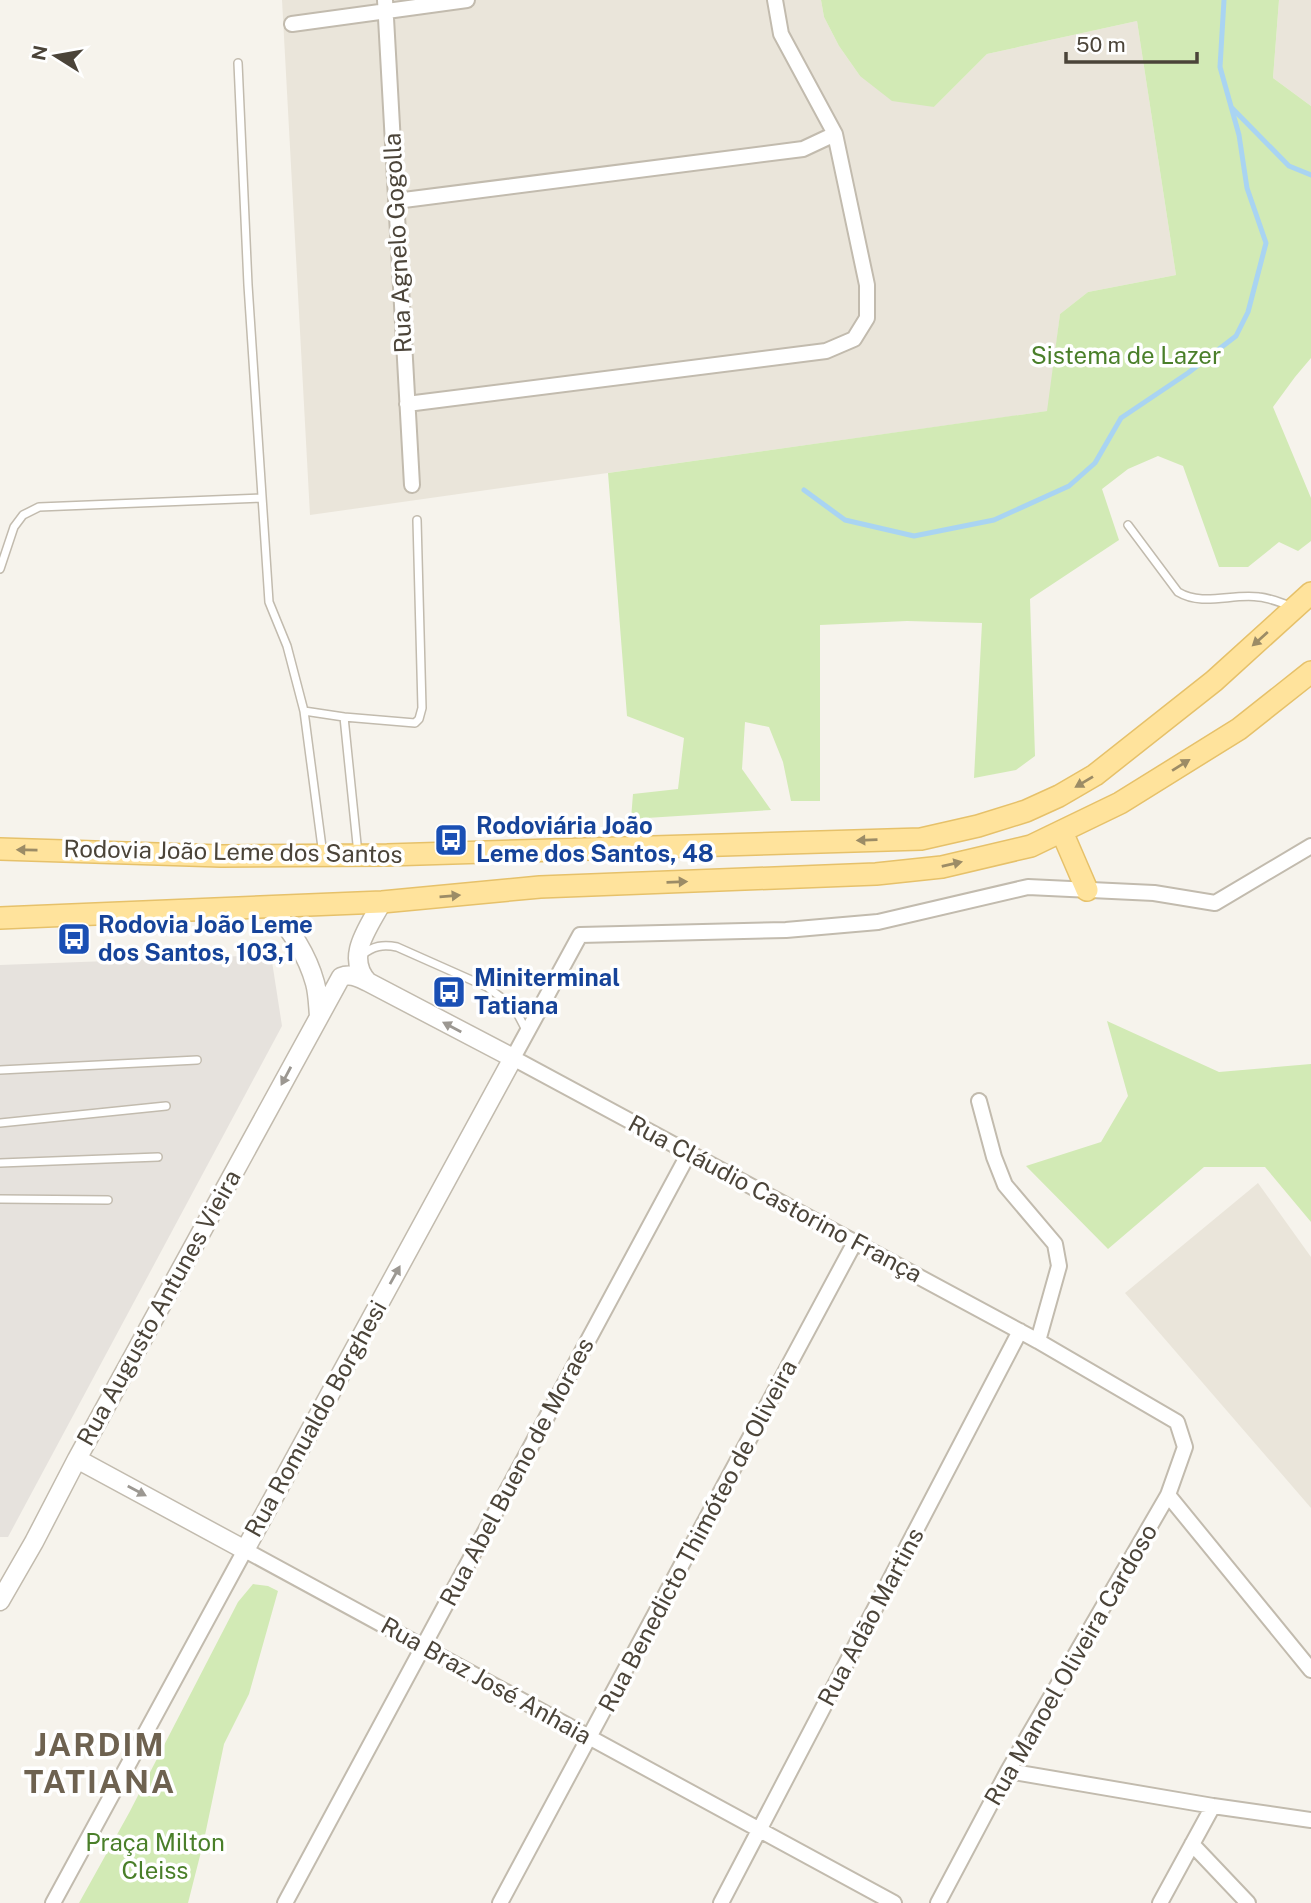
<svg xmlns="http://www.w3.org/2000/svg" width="1311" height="1903" font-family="'Public Sans',sans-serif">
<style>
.residential{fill:#eae5da}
.industrial{fill:#e6e2dd}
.green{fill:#d2eab5}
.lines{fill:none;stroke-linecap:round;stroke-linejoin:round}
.stream{stroke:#a9d4f2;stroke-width:5}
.service-casing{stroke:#c2bbae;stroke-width:10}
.minor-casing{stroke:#c2bbae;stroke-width:18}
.tertiary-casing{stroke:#c2bbae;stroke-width:21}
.primary-casing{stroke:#e6c16a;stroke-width:24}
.service{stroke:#fff;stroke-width:7}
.minor{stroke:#fff;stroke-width:14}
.tertiary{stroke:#fff;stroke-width:18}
.primary{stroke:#ffe39c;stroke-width:21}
.oneway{fill:#9c8c66}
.oneway2{fill:#9c9892}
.labels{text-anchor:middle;stroke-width:7;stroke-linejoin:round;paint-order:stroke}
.street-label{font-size:24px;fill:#4b4439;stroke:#fff}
.park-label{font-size:24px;fill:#4a7f2a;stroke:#fff}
.transit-label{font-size:24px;font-weight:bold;fill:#164399;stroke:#fff;text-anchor:start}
.district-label{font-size:32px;font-weight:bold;letter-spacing:2px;fill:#6e6250;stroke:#fff}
</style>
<rect width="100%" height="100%" fill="#f6f3ec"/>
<!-- residential -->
<path class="residential" d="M282,0H821L824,17L839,46L860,76L934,107L987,54L1137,21L1176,275L1088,292L1060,314L1048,411L310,515Z
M1279,0H1311V106L1273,78Z
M1258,1183L1311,1257V1508L1125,1293Z"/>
<!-- industrial -->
<path class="industrial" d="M271,955L282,1026L8,1537H0V965Z"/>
<!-- green -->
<path class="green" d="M821,0H1279L1273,78L1311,106V358L1295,377L1273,407L1311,498V541L1298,551L1279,542L1248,567H1219L1183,466L1158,456L1128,469L1102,489L1119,540L1030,599L1035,756L1016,770L974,778L982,623L907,621L820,625V801H791L783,762L769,727L745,722L742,769L771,810L631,819L633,794L678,789L684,738L627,716L608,473L1047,411L1060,314L1088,292L1176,275L1137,21L987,54L934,107L892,101L860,76L839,46L824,17Z
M1107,1021L1219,1072L1311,1064V1222L1265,1167H1204L1108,1249L1026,1166L1101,1142L1128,1096Z
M253,1584L268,1586L278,1591L249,1694L224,1744L204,1840L188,1903H79L129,1813L238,1602Z"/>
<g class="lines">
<!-- stream -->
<path class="stream" d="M1232,108L1289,166L1311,175
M804,490L845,520L914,536L994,520L1069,486L1095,463L1121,418L1188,373L1236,336L1248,312L1266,243L1247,188L1239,135L1220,67L1224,0"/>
<defs>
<path id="service" d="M238,63L248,285L269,602L287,646L304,711L323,855
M1128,525L1178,592C1203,607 1232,593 1259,597C1270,598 1281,603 1291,606
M0,569L14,527L23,515L39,507L262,498
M304,711L344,717
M358,854L344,717L415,723L419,719L422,708L417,520
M362,955C373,946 383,944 397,947L487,987L514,1007L527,1032
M0,1070L197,1060
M0,1123L166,1106
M0,1163L158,1157
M0,1199L108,1200"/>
<path id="minor" d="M385,0L412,485
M292,24L467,0
M396,201L803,149L835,134
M407,404L826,351L854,339L867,318V285L835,134L781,34L775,0
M979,1101L994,1157L1005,1185L1055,1244L1059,1266L1038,1341
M1168,1495L1311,1670
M1008,1771L1213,1806L1311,1820
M1192,1844L1248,1903
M53,1903L245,1550L894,1903
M285,1903L689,1153
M500,1903L855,1242
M721,1903L1020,1331
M938,1903L1008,1771L1168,1495L1185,1447L1177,1422L1038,1341L513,1058L580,935L786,930L878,922L1028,887L1154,893L1215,903L1311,846
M1160,1903L1213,1806"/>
<path id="tertiary" d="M272,908C291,931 307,954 315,983C318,994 318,1005 319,1016
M77,1459L245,1550L513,1058L368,982C344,957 369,927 382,902
M0,1601L34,1542L77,1459L341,977C351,973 359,978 368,982"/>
<path id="primary" d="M1062,832L1087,890
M0,849L221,856L387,855L921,839L978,826L1026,811L1059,796L1095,775L1214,681L1311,593
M0,918L382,902L540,887L876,874L942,867L1031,846L1120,803L1239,729L1311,672"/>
</defs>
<!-- service casing -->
<use href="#service" class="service-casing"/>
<!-- minor casing -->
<use href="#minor" class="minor-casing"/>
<!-- tertiary casing -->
<use href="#tertiary" class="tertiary-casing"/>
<!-- primary casing -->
<use href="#primary" class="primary-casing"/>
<!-- service -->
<use href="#service" class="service"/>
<!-- minor -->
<use href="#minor" class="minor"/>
<!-- tertiary -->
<use href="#tertiary" class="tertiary"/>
<!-- primary -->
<use href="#primary" class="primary"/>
</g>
<!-- one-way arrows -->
<defs><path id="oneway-solid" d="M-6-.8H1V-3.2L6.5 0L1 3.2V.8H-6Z" transform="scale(1.75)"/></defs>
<g class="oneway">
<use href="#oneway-solid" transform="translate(1260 639) rotate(138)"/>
<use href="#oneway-solid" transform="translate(1181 765) rotate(-32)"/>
<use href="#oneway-solid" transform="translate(1084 782) rotate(149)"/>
<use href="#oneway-solid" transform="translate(867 840) rotate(178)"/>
<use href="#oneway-solid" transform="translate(27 850) rotate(-179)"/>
<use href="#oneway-solid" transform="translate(952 864) rotate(-13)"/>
<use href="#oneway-solid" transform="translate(677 882) rotate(-2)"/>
<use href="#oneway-solid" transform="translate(450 896) rotate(-5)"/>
</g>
<g class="oneway2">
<use href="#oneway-solid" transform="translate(452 1027) rotate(-152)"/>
<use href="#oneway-solid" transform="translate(286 1076) rotate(118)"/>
<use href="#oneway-solid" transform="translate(395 1275) rotate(-61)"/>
<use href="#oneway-solid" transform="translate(137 1491) rotate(28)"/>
</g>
<!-- icons -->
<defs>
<symbol id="bus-square" viewBox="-11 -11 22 22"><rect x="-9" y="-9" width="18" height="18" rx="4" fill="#1a4fb4" stroke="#fff"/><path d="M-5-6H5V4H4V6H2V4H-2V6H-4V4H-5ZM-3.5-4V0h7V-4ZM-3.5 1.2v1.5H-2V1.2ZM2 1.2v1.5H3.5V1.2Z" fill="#fff"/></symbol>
</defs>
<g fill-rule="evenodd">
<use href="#bus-square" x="432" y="821" width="38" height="38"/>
<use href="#bus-square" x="55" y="920" width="38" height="38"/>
<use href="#bus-square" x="430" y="973" width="38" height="38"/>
</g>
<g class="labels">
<!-- street labels -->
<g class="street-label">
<text transform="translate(398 243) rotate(-93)" y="8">Rua Agnelo Gogolla</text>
<text transform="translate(233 852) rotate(1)" y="8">Rodovia João Leme dos Santos</text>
<text transform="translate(775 1199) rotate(28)" y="8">Rua Cláudio Castorino França</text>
<text transform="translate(159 1308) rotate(-61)" y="8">Rua Augusto Antunes Vieira</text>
<text transform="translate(316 1419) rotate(-61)" y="8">Rua Romualdo Borghesi</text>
<text transform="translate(517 1472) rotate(-62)" y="8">Rua Abel Bueno de Moraes</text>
<text transform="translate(698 1536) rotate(-62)" y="8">Rua Benedicto Thimóteo de Oliveira</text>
<text transform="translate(871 1617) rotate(-62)" y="8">Rua Adão Martins</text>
<text transform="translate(1071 1665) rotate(-60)" y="8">Rua Manoel Oliveira Cardoso</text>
<text transform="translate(486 1681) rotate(29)" y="8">Rua Braz José Anhaia</text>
</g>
<!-- park labels -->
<g class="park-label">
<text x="1126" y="364">Sistema de Lazer</text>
<text x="155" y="1851">Praça Milton<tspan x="155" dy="28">Cleiss</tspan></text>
</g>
<!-- transit labels -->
<g class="transit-label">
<text x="476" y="834">Rodoviária João<tspan x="476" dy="28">Leme dos Santos, 48</tspan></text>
<text x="98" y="933">Rodovia João Leme<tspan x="98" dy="28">dos Santos, 103,1</tspan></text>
<text x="474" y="986">Miniterminal<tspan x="474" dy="28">Tatiana</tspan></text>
</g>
<!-- district labels -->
<g class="district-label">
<text x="100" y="1756">JARDIM<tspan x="100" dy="37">TATIANA</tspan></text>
</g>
</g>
<!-- north arrow -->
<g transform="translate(56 56) rotate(281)" stroke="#ffffff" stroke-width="5" paint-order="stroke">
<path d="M0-5L12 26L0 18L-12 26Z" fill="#4b4439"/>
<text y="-10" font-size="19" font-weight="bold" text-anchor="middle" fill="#4b4439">N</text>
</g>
<!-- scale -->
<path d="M1066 52v10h131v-10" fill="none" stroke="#4b4439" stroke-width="3.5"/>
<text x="1076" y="52" font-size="21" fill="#4b4439" stroke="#ffffff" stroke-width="5" paint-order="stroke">50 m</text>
</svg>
